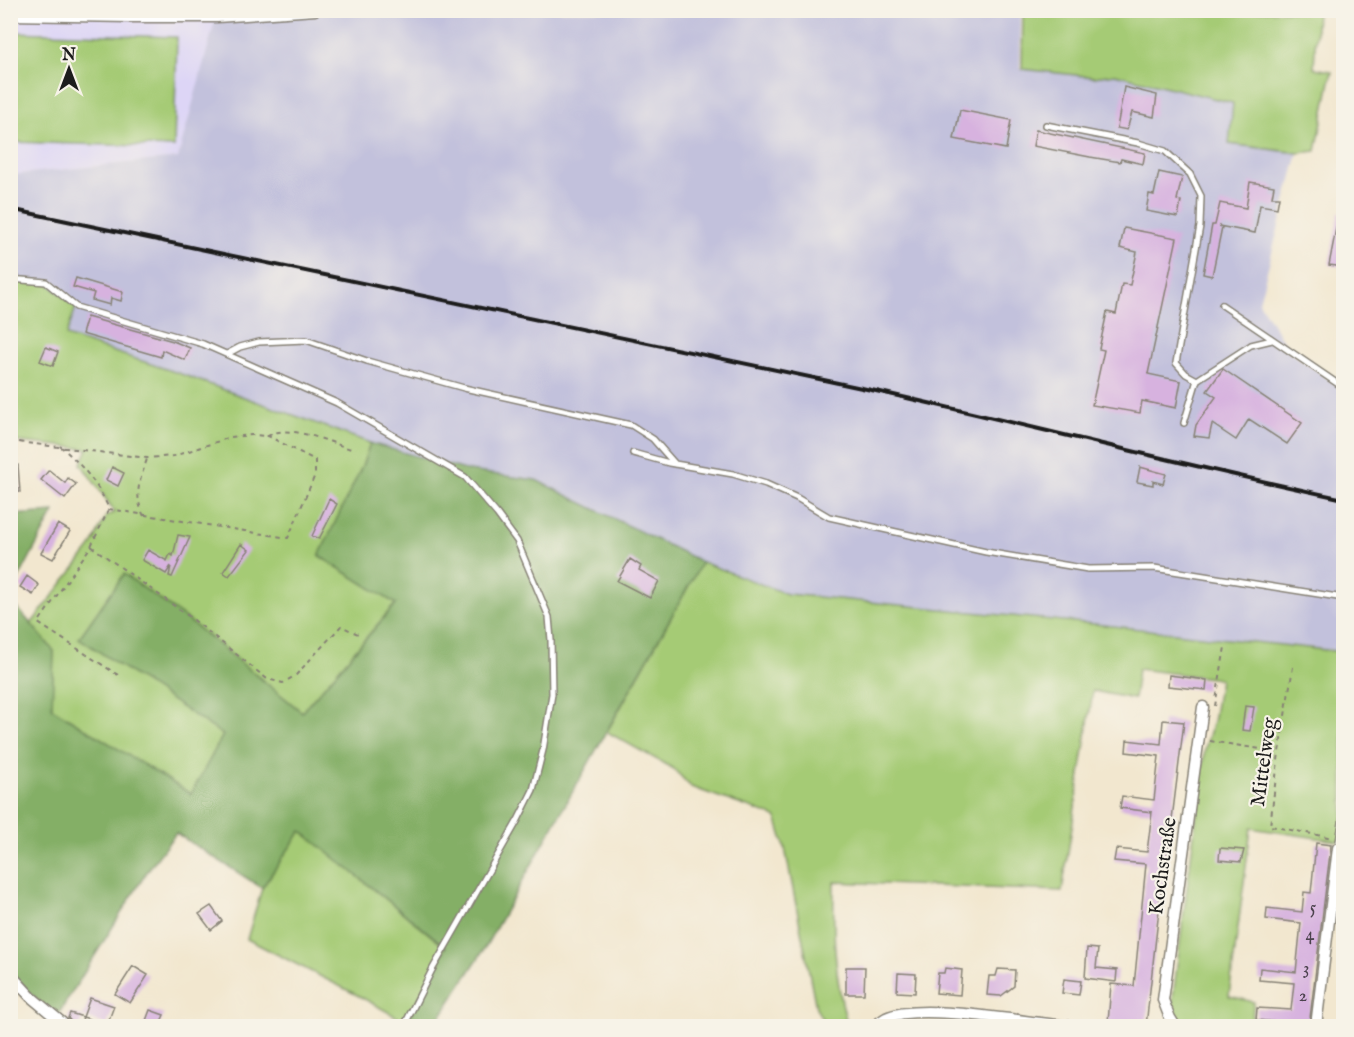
<svg xmlns="http://www.w3.org/2000/svg" width="1354" height="1037" font-family="'IM FELL English',serif">
<style>
.built{fill:#ddd5f6}
.industrial{fill:#c2c1dc}
.green{fill:#a5cb75;stroke:#607448;stroke-width:1.5}
.forest{fill:#84af66;stroke:#506641;stroke-width:1.5}
.building{fill:#d7b2df}
.lines{fill:none;stroke-linecap:round;stroke-linejoin:round}
.lane-casing{stroke:#878276;stroke-width:8}
.street-casing{stroke:#878276;stroke-width:13}
.path{stroke:#878276;stroke-width:2;stroke-dasharray:4.5 4.5;stroke-linecap:butt}
.lane{stroke:#fff;stroke-width:5}
.street{stroke:#fff;stroke-width:10}
.rail{stroke:#1c1c1c;stroke-width:4}
.labels{text-anchor:middle;stroke-width:4.5;stroke-linejoin:round;paint-order:stroke}
.number-label{font-size:18px;fill:#4b424d}
.street-label{font-size:21px;fill:#1c1c1c;stroke:#f7f3e8}
</style>
<rect width="100%" height="100%" fill="#f7f3e8"/>
<filter id="ink" filterUnits="userSpaceOnUse"><feTurbulence type="fractalNoise" baseFrequency=".0167" numOctaves="2"/><feDisplacementMap in="SourceGraphic" scale="12" xChannelSelector="R" yChannelSelector="G"/><feConvolveMatrix kernelMatrix="1 2 1 2 8 2 1 2 1" color-interpolation-filters="sRGB"/></filter>
<filter id="wash" filterUnits="userSpaceOnUse"><feTurbulence type="fractalNoise" baseFrequency=".008" numOctaves="4" result="noise"/><feDisplacementMap in="SourceGraphic" scale="24" xChannelSelector="R" yChannelSelector="G"/><feGaussianBlur stdDeviation="1.35" result="paint"/><feColorMatrix in="noise" values="0 0 0 0 0 0 0 0 0 0 0 0 0 0 0 0 0 1.4 0 .05"/><feComposite in="paint" operator="in"/></filter>
<g filter="url(#wash)">
<rect width="100%" height="100%" fill="#f2e7cf"/>
<!-- built -->
<path class="built" d="M11,15L217,17L178,158L11,175Z"/>
<!-- industrial -->
<path class="industrial" d="M131,11H1021L1020,69L1094,77L1115,74L1233,103L1230,144L1298,153L1259,302L1290,352L1343,389V651L1104,625L787,594L702,562L536,480L469,471L370,443L181,374L65,335L11,279L10,175L178,158L216,17H130Z"/>
<!-- green -->
<path class="green" d="M1317,11L1314,68L1332,71L1316,151L1298,153L1229,144L1233,103L1115,74L1094,77L1022,69L1023,11Z
M11,32L177,37L174,147L11,142Z
M10,279L46,282L76,307L66,336L181,374L370,443L363,464L396,603L302,712L188,620L124,574L79,638L223,735L192,795L51,708L54,651L31,624L91,547L106,516L115,512L81,464L88,449L11,441Z
M702,562L787,594L1104,625L1343,652V842L1251,828L1229,996L1254,1002L1251,1026H1181L1171,1012L1205,749L1213,722L1220,679L1138,669L1134,699L1093,691L1062,891L834,882C833,930 834,981 848,1026H826L816,1008L785,848L776,817L691,787L674,769L607,732Z
M301,830L446,948L406,1022L359,996L247,939L262,888Z"/>
<!-- forest -->
<path class="forest" d="M370,443L469,471L536,480L702,562L483,951L434,1026H414L406,1022L446,947L301,831L262,888L176,833L148,870L56,1018L10,974V599L54,651L52,708L191,794L223,735L79,638L124,574L188,620L302,712L396,604L319,556L363,464Z
M54,512L11,593V515Z"/>
<g id="blocks">
<!-- building -->
<path class="building" d="M1124,87L1157,95L1154,117L1132,112L1127,130L1117,128Z
M960,110L1011,120L1006,149L954,139Z
M1036,130L1145,153L1143,164L1121,159L1120,162L1090,157L1033,146Z
M1159,172L1182,177L1177,200L1181,201L1178,217L1146,211L1149,194L1154,195Z
M1250,182L1274,186L1272,197H1279L1277,208L1260,205L1255,233L1219,226L1222,227L1212,276L1203,274L1212,225H1215L1220,203L1246,208Z
M1339,213H1344V267L1329,265Z
M1124,228L1177,238L1148,374L1181,381L1176,408L1142,401L1140,413L1092,405L1104,350L1099,349L1107,312L1116,314L1122,284L1130,285L1137,252L1120,248Z
M76,278L123,292L121,301L111,298L110,305L92,300L94,293L73,287Z
M87,317L173,341L190,348L185,360L162,350L161,357L82,334Z
M46,347L58,352L53,366L40,361Z
M1223,369L1302,423L1287,444L1249,419L1236,440L1212,424L1209,438L1194,436L1196,425L1216,397L1207,391Z
M18,465L20,492L10,493V466Z
M112,467L124,473L118,486L106,480Z
M1140,467L1166,474L1163,484L1153,481V485L1137,482Z
M49,470L65,483L68,478L76,484L65,499L41,480Z
M329,499L337,504L319,539L312,536Z
M58,524L70,531L53,559L41,553Z
M178,535L190,537L172,577L169,576L171,566L166,574L142,560L148,550L167,561L170,554L173,556Z
M241,544L249,550L229,576L223,572Z
M630,559L641,566L639,570L659,581L650,598L617,581Z
M27,576L39,585L33,595L20,587Z
M1169,675L1207,680L1206,690L1168,686Z
M1245,706L1254,707L1250,731L1242,730Z
M1163,720L1184,722L1163,892H1161L1146,1026L1108,1023L1111,984L1134,986L1146,864L1114,861L1116,849L1147,852L1152,812L1120,808L1122,796L1154,800L1159,756L1126,752L1127,740L1161,744Z
M1316,843L1331,845L1309,1026H1288L1289,1023L1256,1020L1257,1008L1291,1010L1294,983L1259,980L1260,968L1296,972L1301,923L1266,919L1267,908L1302,912L1304,892L1311,893Z
M1220,848L1244,850L1241,862L1219,860Z
M211,906L222,921L211,930L199,914Z
M1087,948L1098,949L1096,968L1117,970L1116,982L1085,978Z
M133,966L148,975L130,1003L115,994Z
M846,967H865L864,994H846Z
M945,968L962,970L960,995L936,993L938,973H944Z
M998,969L1015,970L1014,986L1001,996L987,995L989,976H996Z
M898,973L916,974L915,993L897,992Z
M1064,979L1081,981L1079,995L1062,993Z
M90,998L114,1006L107,1025L83,1017L80,1026H75L68,1018L70,1013L83,1017Z
M150,1010L164,1015L159,1026H144Z"/>
</g>
</g>
<g filter="url(#ink)">
<use href="#blocks" fill-opacity="0" stroke="#878276" stroke-width="1.5"/>
<g class="lines">
<defs>
<path id="lane" d="M1046,125L1138,143L1165,151L1190,174L1201,196L1200,226L1176,363L1186,374L1197,380L1251,345L1272,340
M10,279L46,282L76,307L203,344L337,403L465,477L497,514L517,541L549,617L551,640L552,694L543,750L533,790L518,820L432,970L404,1026
M1222,305L1344,388
M227,354L240,347L259,342L306,340L367,361L464,388L631,425L653,439L675,464
M1184,423L1197,380
M633,453L669,463L733,474L766,484L797,498L829,517L986,552L1088,569L1154,568L1344,598
M1338,848L1344,811"/>
<path id="street" d="M10,15L130,17H217L315,10
M10,974L31,997L66,1026
M875,1026C878,1024 882,1020 886,1018C920,1002 1027,1023 1068,1026
M1175,1026L1170,1018L1163,1000L1203,707
M1316,1026L1338,848"/>
</defs>
<!-- lane casing -->
<use href="#lane" class="lane-casing"/>
<!-- street casing -->
<use href="#street" class="street-casing"/>
<!-- path -->
<path class="path" d="M268,436C288,423 329,442 351,449
M10,441L147,458L174,456L231,437L252,435L268,436L315,460V475L288,538L109,509
M60,446C81,464 98,483 109,509L91,546L38,623L118,675
M144,516C133,494 140,481 147,459
M91,546L190,617L267,679L283,683L296,675L341,626L360,635
M1293,667L1279,752L1270,826L1333,838
M1215,706L1225,647
M1210,741L1279,752"/>
<!-- lane -->
<use href="#lane" class="lane"/>
<!-- street -->
<use href="#street" class="street"/>
<!-- rail -->
<path class="rail" d="M10,209C299,269 588,328 876,391C1032,426 1187,466 1344,499"/>
</g>
</g>
<g class="labels">
<!-- number labels -->
<g class="number-label">
<text x="1313" y="913">5</text>
<text x="1310" y="940">4</text>
<text x="1306" y="974">3</text>
<text x="1303" y="1001">2</text>
</g>
<!-- street labels -->
<g class="street-label">
<text transform="translate(1263 762) rotate(-82)" y="7">Mittelweg</text>
<text transform="translate(1162 866) rotate(-82)" y="7">Kochstraße</text>
</g>
</g>
<!-- margin -->
<rect width="1354" height="1037" fill="none" stroke="#f7f3e8" stroke-width="36"/>
<!-- north arrow -->
<g transform="translate(69 69)" stroke="#f7f3e8" stroke-width="4.5" paint-order="stroke">
<path d="M0-4.5L10 22L0 15L-10 22Z" fill="#1c1c1c"/>
<text y="-9" font-size="16" font-weight="bold" text-anchor="middle" fill="#1c1c1c">N</text>
</g>
</svg>
